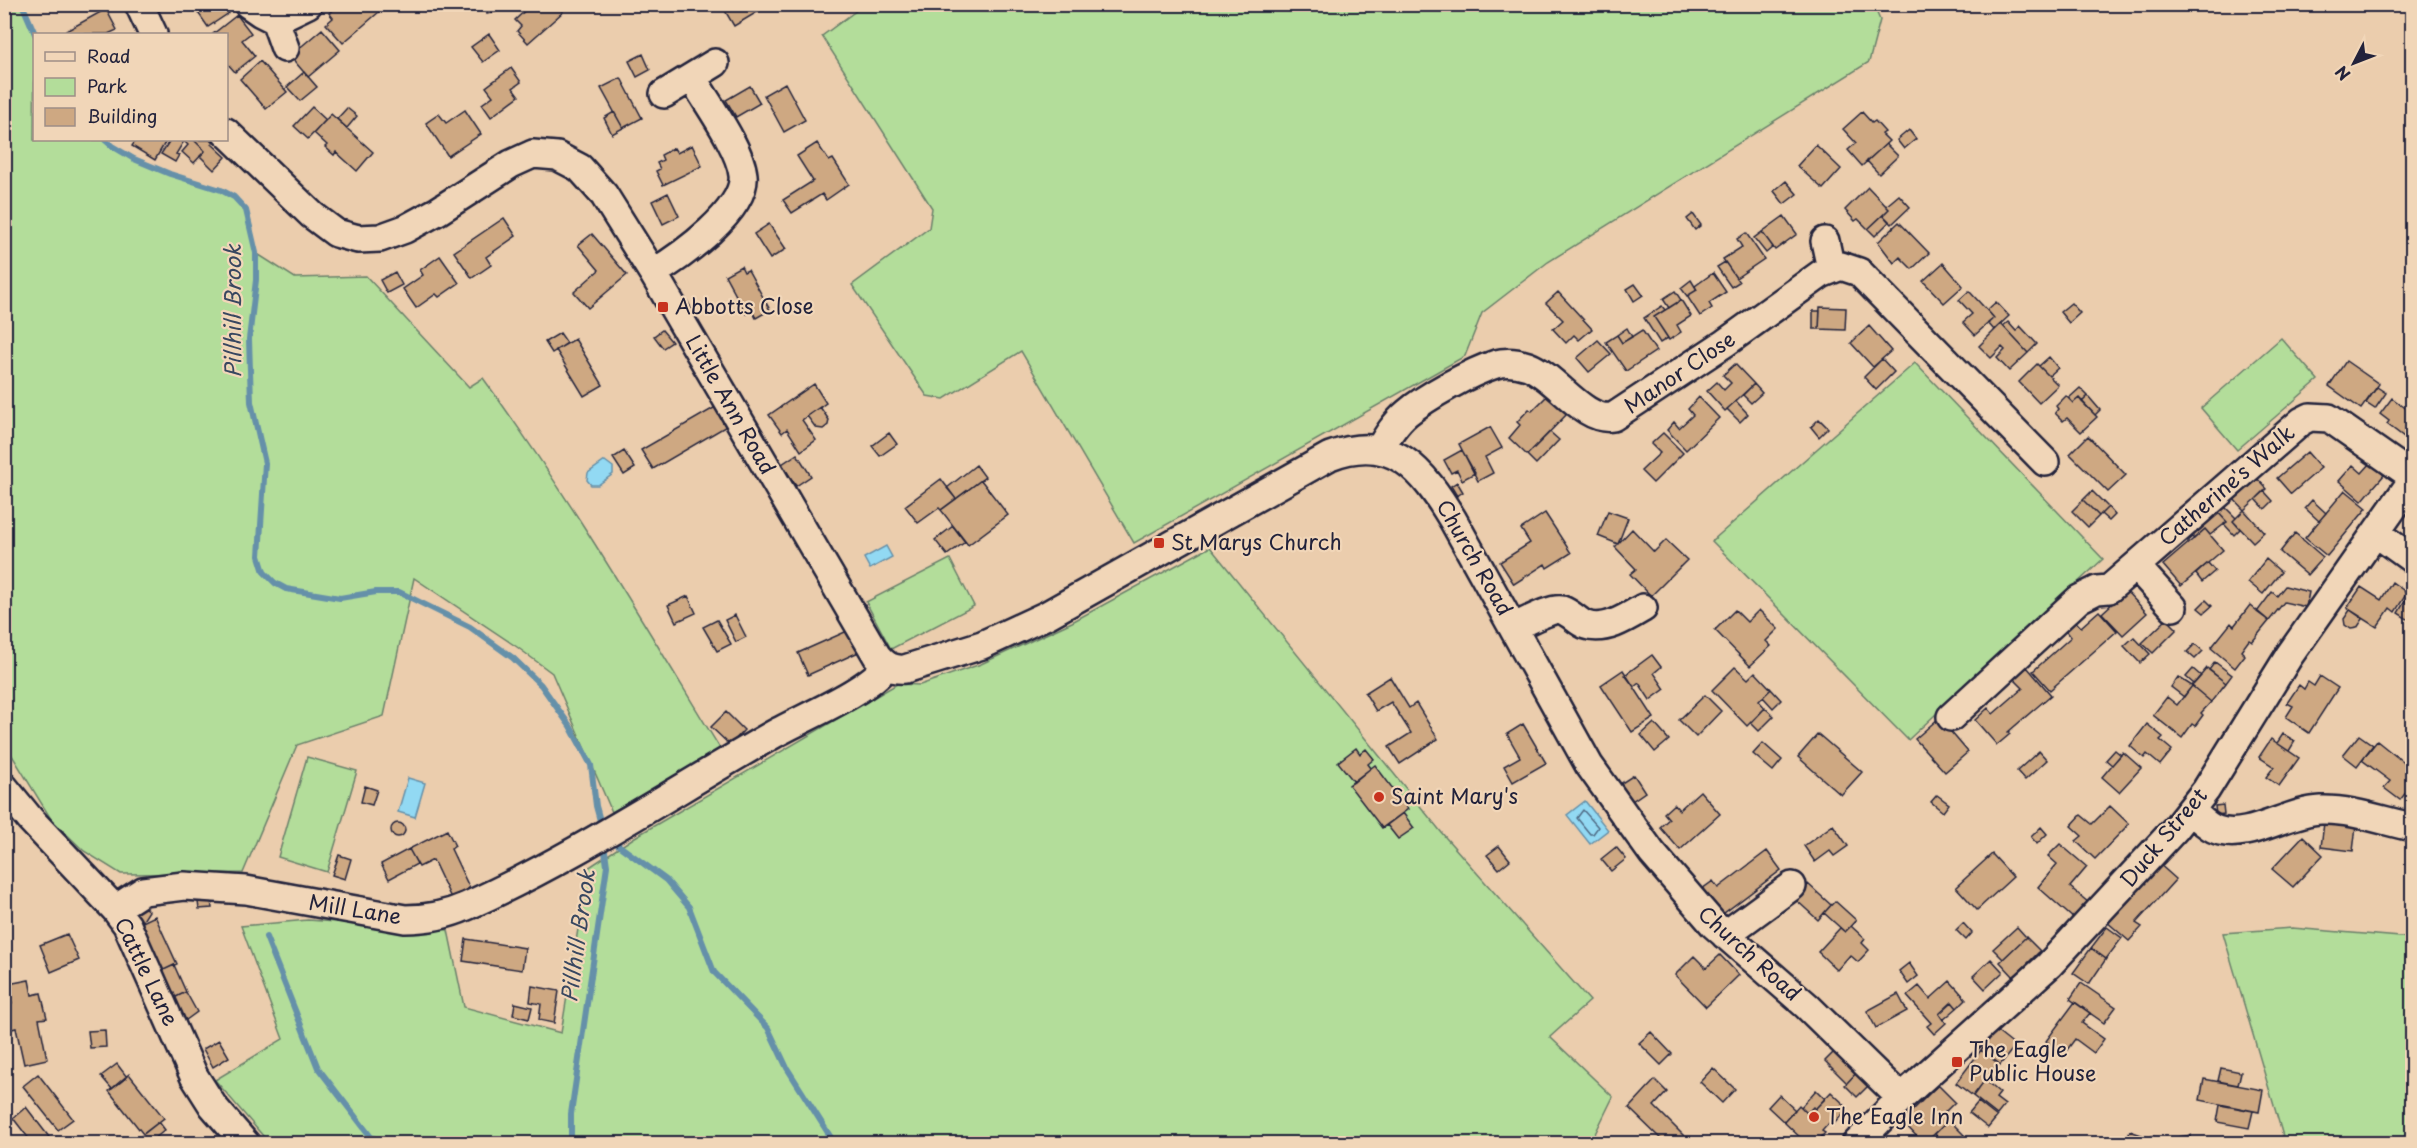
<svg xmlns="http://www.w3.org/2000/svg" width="2417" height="1148" font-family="'Playpen Sans',sans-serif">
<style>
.green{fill:#b3dd9a;stroke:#6a806a;stroke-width:1.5}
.water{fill:#92d9f3;stroke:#6590a9;stroke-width:1.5}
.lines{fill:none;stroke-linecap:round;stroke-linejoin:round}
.shore{stroke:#4f6b85;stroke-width:1.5}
.stream{stroke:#6590a9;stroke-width:6}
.building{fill:#cea882;stroke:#22223b;stroke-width:1.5}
.minor-casing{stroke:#22223b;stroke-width:32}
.minor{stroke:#f1d6b8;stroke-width:27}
.poi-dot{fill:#c8321e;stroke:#f1d6b8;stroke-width:2}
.labels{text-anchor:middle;stroke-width:4.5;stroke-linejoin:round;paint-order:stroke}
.poi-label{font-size:21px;fill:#22223b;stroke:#f1d6b8;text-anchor:start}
.street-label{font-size:21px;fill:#22223b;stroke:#f1d6b8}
.water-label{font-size:22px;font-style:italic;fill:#384760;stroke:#f1d6b8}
</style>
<rect width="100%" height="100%" fill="#ebcdad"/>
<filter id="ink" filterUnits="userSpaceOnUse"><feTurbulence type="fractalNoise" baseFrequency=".0167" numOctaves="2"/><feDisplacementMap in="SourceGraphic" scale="12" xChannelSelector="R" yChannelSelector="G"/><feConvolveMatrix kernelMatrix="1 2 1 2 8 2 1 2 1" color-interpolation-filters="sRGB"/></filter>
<g filter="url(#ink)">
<!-- green -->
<path class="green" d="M22,4L35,34L34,140H105C122,156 148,166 170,174C195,182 234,186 247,212C253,224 254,239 256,253L295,278L366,276L469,387L483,378C570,497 644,624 721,750L612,812L552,673L517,647L414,578L384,716L297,745L243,873L121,874L84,851L51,819L5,744L4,5Z
M864,5L1873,4L1880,20L1869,62L1548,262L1482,313L1465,356L1134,543L1021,351L944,399L927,396L852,285L929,228L932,208L822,36Z
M2281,338L2318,380L2237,450L2201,408Z
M1915,363L2103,559L1908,740L1712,541Z
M1210,547L1446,838L1590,1001L1550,1037L1613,1097L1590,1144H270L215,1080L283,1039L241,926L308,920L448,930L464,1007L561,1033L588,868L635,837L897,684L920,685L981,664L1072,622Z
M950,559L974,606L891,649L866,602Z
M307,757L357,771L327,872L278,857Z
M2292,928L2412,938V1143H2285L2223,933Z"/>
<!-- water -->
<path class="water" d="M605,461L613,467V474L598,485H591L587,480L588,473Z
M886,546L892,557L870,569L864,558Z
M408,778L425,783L415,817L398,812Z
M1585,801L1608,830L1590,844L1567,815Z"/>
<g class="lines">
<!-- shore -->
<path class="shore" d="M1583,810L1598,827L1593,834H1590L1577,818Z"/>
<!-- stream -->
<path class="stream" d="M22,4L35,34
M105,140L112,146L134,159L170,174L221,190L234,197L246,210L256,253V280L249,339L251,402L265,463L259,556L264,572L275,583L286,589L340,598L376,592H399L470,627L513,658L541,685L570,726L591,765L596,806L602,828
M610,839L666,880L689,907L714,972L768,1028L787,1068L835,1144
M266,937L318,1068L371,1137L387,1144
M540,1144L571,1140
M571,1144V1114L607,866L604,844"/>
</g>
<!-- building -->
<path class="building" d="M88,4H105L92,11Z
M192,4H223L229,13L208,27Z
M339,4L344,7L346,4H373L379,12L343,43L326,24L333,18L329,13Z
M485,4H503L505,9L487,14Z
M532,4H556L563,12L528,43L517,31L521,26L515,20Z
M721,4H755L759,11L734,26Z
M106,9L117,30L108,34H68L66,31Z
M237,15L251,33L242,40L255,56L235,72L226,62V34H213Z
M322,29L340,50L308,77L290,56Z
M489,34L500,50L483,62L471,47Z
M643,54L650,70L637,77L629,61Z
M260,61L287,92L266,109L240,79Z
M511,68L521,82L513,88L519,96L491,117L482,104L493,96L486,87Z
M304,72L317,87L300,101L287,87Z
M621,78L642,118L623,128L601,88Z
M785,83L805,120L784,132L764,95Z
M750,86L760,103L736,117L726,100Z
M312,107L326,120L308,139L294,126Z
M347,108L357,116L347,128L337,119Z
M465,110L481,134L448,156L426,123L439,114L446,123Z
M614,112L623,128L612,134L604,118Z
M1862,112L1872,123L1875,121L1885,132L1882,134L1889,141L1862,166L1848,150L1856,143L1843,129Z
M331,114L373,152L357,171L336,152L334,155L325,147L327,145L314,133Z
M1909,130L1916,139L1904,149L1897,140Z
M136,140H164L166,141L155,160L132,146Z
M170,140L184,141L176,154L179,155L175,162L161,154Z
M183,140H194L205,151L194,163L182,152L188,145Z
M194,140H211L214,142L212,144L226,157L214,170L200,156L205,151Z
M817,143L829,161L833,159L849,184L826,200L822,194L792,213L783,200L813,181L797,156Z
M1886,144L1898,156L1879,174L1867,161Z
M692,145L702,166L663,185L656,171L660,169L657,163L663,160L661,155L674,148L677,153Z
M1816,145L1841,169L1823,189L1797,166Z
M1786,181L1797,194L1784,204L1774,191Z
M1868,187L1889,209L1868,229L1858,219L1855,221L1845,210Z
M668,193L679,216L663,224L652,201Z
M1899,195L1910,207L1892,224L1883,215L1889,209L1886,206Z
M1693,214L1701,225L1695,230L1687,219Z
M1883,215L1889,222L1875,236L1868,229Z
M1784,216L1797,234L1775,250L1762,232Z
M504,218L516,236L486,257L491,265L472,278L454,252Z
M1899,222L1929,253L1912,269L1900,257L1894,263L1878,242Z
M769,224L786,249L770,259L754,234Z
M1762,232L1773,247L1766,253L1754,238Z
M1746,233L1764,259L1736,278L1723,259L1742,247L1737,239Z
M592,234L627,275L588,308L574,292L599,270L578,245Z
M440,256L459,283L439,297L436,294L416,308L403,289L423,275L420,270Z
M1725,262L1739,282L1731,287L1717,267Z
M1943,263L1963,286L1944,303L1923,281Z
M741,266L744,272L748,270L770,310L756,318L752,311L746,314L725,275Z
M395,272L402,285L387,293L380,280Z
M1713,273L1726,292L1709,303L1712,308L1700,316L1687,296L1697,290L1695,286Z
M1691,280L1697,290L1687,296L1681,288Z
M1635,284L1643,295L1634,301L1627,289Z
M1675,291L1681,300L1669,308L1663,299Z
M1969,291L1994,318L1975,335L1963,322L1972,314L1959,300Z
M1558,292L1592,329L1579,340L1574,335L1566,343L1553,329L1563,320L1546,303Z
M1681,300L1691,316L1677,325L1681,332L1669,340L1654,317Z
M1996,302L2009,316L1994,330L1988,323L1994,318L1987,310Z
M2071,303L2080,313L2069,323L2060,312Z
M1662,306L1665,310L1654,317L1668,338L1660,343L1644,318Z
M1820,307L1846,308L1845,330L1819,329Z
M1813,311H1820L1819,329H1813Z
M2008,322L2016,331L2020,326L2037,344L2028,353L2003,326Z
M2001,324L2028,353L2009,371L1997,358L2005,350L2002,347L1991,358L1979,346Z
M1869,326L1891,351L1873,367L1851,343Z
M1627,328L1632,337L1622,343L1617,335Z
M662,330L672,342L663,348L654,336Z
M1642,330L1656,351L1626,371L1606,342L1617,335L1622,343Z
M560,333L567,343L552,353L545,342Z
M575,339L603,385L584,396L556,350Z
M1598,340L1611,354L1589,372L1577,358Z
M2049,357L2058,368L2049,376L2039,366Z
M1882,359L1894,372L1876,390L1864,377Z
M2346,361L2379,384L2361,409L2329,386Z
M1735,364L1754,384L1725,411L1707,391L1717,382L1724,390L1731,383L1723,375Z
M2037,364L2058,385L2039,403L2019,382Z
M814,384L826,403L802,420L816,440L801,451L787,429L782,433L769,415Z
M1754,384L1762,393L1751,403L1743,395Z
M2377,387L2386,393L2375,409L2366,403Z
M2080,388L2088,396L2082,402L2079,398L2073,403L2069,398Z
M1549,394L1569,412L1527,455L1509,438L1520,425L1517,422L1529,409L1532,411Z
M2066,396L2073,403L2079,398L2097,417L2081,432L2067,418L2063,421L2055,413L2058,409L2056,406Z
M2088,396L2100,410L2095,415L2082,402Z
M1699,397L1719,418L1686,450L1667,430L1674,422L1679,428L1693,415L1688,409Z
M2392,398L2412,413V443L2387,424L2389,421L2380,414Z
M1736,401L1748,414L1740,422L1727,409Z
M719,405L730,424L653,469L641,450Z
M820,407L829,420L828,425L823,429L816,428L807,416Z
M1819,419L1828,428L1819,437L1811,427Z
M1490,427L1502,448L1485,457L1493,473L1478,481L1459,444Z
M1550,432L1559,440L1536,464L1527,455Z
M889,433L897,444L880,456L872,446Z
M1663,433L1683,453L1653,483L1641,471L1660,453L1651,444Z
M2088,436L2126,475L2108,492L2070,454Z
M1462,450L1475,473L1462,480L1457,470L1451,473L1444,460Z
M624,451L635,468L624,475L613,458Z
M2307,452L2321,468L2291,494L2277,478Z
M797,454L811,476L796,486L782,464Z
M2371,463L2384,475L2362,501L2339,481L2353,465L2362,473Z
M976,465L985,477L956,499L947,488Z
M2254,475L2267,489L2244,510L2231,496Z
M941,479L956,499L941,510L939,508L918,523L905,506Z
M981,480L1008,515L968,545L941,510Z
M1457,482L1463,492L1457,496L1451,486Z
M2345,490L2367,508L2327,556L2305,538Z
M2092,491L2108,507L2099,516L2083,500Z
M2264,491L2273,501L2265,509L2256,499Z
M2083,500L2099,516L2088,527L2072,511Z
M2312,500L2326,513L2319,521L2305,508Z
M2222,504L2236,518L2233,521L2240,529L2234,535L2224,524L2227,522L2216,510Z
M2108,507L2115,515L2109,521L2101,514Z
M2213,507L2227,522L2210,535L2205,529L2194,539L2186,531Z
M2244,510L2264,532L2253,542L2233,521Z
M1608,511L1628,518L1618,544L1598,536Z
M1545,513L1571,553L1547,568L1545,564L1514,584L1500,562L1530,543L1521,529Z
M953,526L965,542L947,555L935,540Z
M1632,529L1654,552L1666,540L1687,560L1651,596L1630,574L1636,569L1615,547Z
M2205,529L2223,550L2181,586L2163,565Z
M2295,533L2323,557L2307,575L2280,552Z
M2266,559L2281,572L2263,594L2248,582Z
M2208,563L2215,571L2202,582L2196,574Z
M2392,582L2407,593L2395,612L2390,608L2377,627L2347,608L2361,587L2381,600Z
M2285,586L2309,592L2306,607L2284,602L2269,621L2257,612L2272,592L2277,596Z
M2412,589V622L2398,613Z
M2126,591L2147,613L2123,635L2102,613Z
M688,596L696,613L676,622L668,605Z
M2206,600L2212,606L2204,613L2198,608Z
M2250,605L2269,621L2252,642L2249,640L2241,651L2245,655L2235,668L2211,648L2231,623L2234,626Z
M1735,610L1747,622L1759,610L1778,629L1766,641L1771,646L1750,666L1715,630Z
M2350,610L2363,619L2357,628L2351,629L2345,625L2344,619Z
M2099,611L2117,631L2050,690L2033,671L2071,637L2065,629L2075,621L2081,627Z
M735,615L746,637L736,642L725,620Z
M2167,619L2177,629L2153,653L2142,643Z
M717,620L731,644L717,651L703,627Z
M854,628L863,650L808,675L798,653Z
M2134,637L2150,654L2140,663L2124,646Z
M2195,644L2203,651L2195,659L2187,652Z
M1652,655L1661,667L1654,673L1665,689L1650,700L1639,683L1634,687L1625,675Z
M2215,662L2232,675L2226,683L2209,670Z
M1735,667L1748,679L1755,672L1771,689L1759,701L1765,708L1747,726L1712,690Z
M2027,667L2051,695L2008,732L2010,734L1997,745L1975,720L1988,708L1993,714L2023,688L2014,679Z
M2207,668L2226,683L2211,702L2192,686Z
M2193,669L2201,676L2194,684L2186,677Z
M1623,670L1654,718L1632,732L1601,685Z
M2320,676L2338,688L2309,733L2286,717L2293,706L2287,703L2299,685L2304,689L2308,682L2314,686Z
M1390,677L1409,708L1416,703L1438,739L1400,764L1389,747L1411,733L1391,702L1376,711L1365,693Z
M2178,677L2192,686L2184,697L2171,687Z
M2192,686L2211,702L2201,713L2203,715L2195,726L2192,724L2182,738L2153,715L2167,697L2177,705Z
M1771,689L1781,700L1773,708L1763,697Z
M1705,695L1721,711L1696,737L1679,720Z
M1765,708L1774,716L1759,731L1751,723Z
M726,712L744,730L730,745L711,727Z
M1939,718L1968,752L1945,772L1915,739Z
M1654,723L1669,740L1655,752L1641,735Z
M1523,724L1546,763L1513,782L1504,766L1520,757L1507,734Z
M2147,724L2163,737L2160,740L2172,750L2160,765L2147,754L2144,758L2130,746Z
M1818,734L1862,772L1841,795L1798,757Z
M2283,734L2295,741L2289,751L2277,743Z
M2359,735L2373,745L2357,766L2343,755Z
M2271,739L2299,758L2279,786L2266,777L2274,767L2259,757Z
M2377,741L2412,769V785L2400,800L2384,788L2390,781L2362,760Z
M1763,743L1782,760L1773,771L1753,754Z
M1356,748L1360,754L1366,749L1374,759L1368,764L1371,768L1354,782L1338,762Z
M1356,748L1360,754L1366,749L1374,759L1368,764L1371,768L1375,765L1408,809L1403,813L1414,828L1398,839L1387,825L1382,828L1349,785L1354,782L1338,762Z
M2115,750L2121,755L2112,765L2106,760Z
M2039,751L2047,760L2025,780L2017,771Z
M2123,752L2141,768L2119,792L2102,777Z
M1375,765L1408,809L1382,828L1349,785Z
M1634,775L1645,792L1632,801L1620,784Z
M365,786L377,790L372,805L361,802Z
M1700,791L1720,814L1680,850L1660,827L1669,819L1664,813L1674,804L1679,810Z
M1937,795L1949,804L1943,812L1931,802Z
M2223,805L2224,814L2216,815L2215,806Z
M2110,806L2129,824L2095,859L2076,841L2082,836L2071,826L2081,815L2092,824Z
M1403,813L1414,828L1398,839L1387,825Z
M2324,823L2356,826L2353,851L2321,847Z
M391 830a7 7 0 1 1 14 0a7 7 0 1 1-14 0Z
M1833,825L1848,846L1834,856L1830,851L1815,862L1804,846Z
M2041,827L2047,834L2037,844L2031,837Z
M447,830L455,846L451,849L470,889L451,898L433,860L419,867L409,849Z
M2303,836L2323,855L2293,887L2272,869Z
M2060,844L2087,867L2070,887L2089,903L2074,919L2038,887L2057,864L2048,856Z
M1499,846L1510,860L1499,869L1487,855Z
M1616,847L1626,859L1611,871L1601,859Z
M409,849L417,864L389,879L381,864Z
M1767,851L1781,870L1716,919L1708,897L1702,889L1713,881L1718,888Z
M1992,854L2013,877L1977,910L1956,887Z
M339,855L351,859L345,879L332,875Z
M2158,863L2176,879L2136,923L2142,927L2129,941L2106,921Z
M1808,884L1831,905L1818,920L1795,899Z
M211,900L212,908L199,909L198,902Z
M1835,901L1856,920L1845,932L1824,913Z
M138,903L149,911L142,922L131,914Z
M155,916L177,964L155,974L134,926Z
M1963,923L1972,933L1966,940L1956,930Z
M1851,926L1865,939L1862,943L1869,950L1858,962L1850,955L1837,970L1818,952L1840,928L1845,932Z
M2017,927L2026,937L2003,959L1993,949Z
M2107,927L2122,938L2106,959L2091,948Z
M67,934L79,960L51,972L40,945Z
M2026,937L2040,951L2014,977L2000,962Z
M466,939L525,948L522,970L463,961Z
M2091,948L2106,959L2089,984L2073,973Z
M1720,955L1739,975L1706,1007L1675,975L1694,956L1706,968Z
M1991,959L2003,972L1985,989L1973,976Z
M1909,963L1918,976L1908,984L1899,971Z
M174,965L186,992L168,1001L155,974Z
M29,980L32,995L41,993L47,1018L39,1019L47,1059L24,1064L16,1028L4,1031V1006L12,1004L8,984Z
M1950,981L1966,999L1957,1008L1952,1002L1939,1014L1946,1023L1934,1034L1927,1026L1931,1023L1907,996L1919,986L1930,999Z
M2081,983L2116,1007L2104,1023L2070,999Z
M532,986L559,991L554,1023L539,1020L541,1004L530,1002Z
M186,992L197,1012L182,1023L168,1001Z
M1898,994L1907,1011L1876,1028L1867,1011Z
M1952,1002L1957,1008L1943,1020L1939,1014Z
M2075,1002L2090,1013L2082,1023L2104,1039L2094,1053L2075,1039L2064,1054L2046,1041Z
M515,1003L532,1007L529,1019L513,1015Z
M105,1030L106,1047L90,1048L88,1031Z
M1996,1031L2015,1046L2000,1065L1981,1050Z
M1651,1032L1672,1054L1661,1065L1639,1043Z
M219,1040L229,1057L213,1067L203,1049Z
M1837,1049L1859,1070L1847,1083L1825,1061Z
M1981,1050L1998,1063L1973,1096L1956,1083Z
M117,1064L127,1077L112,1089L101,1076Z
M1713,1068L1735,1089L1722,1103L1700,1082Z
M2221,1068L2241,1072L2238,1085L2218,1081Z
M1859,1070L1872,1082L1857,1097L1845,1085Z
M38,1074L73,1119L58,1130L23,1086Z
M129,1074L164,1118L143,1134L109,1091Z
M2204,1079L2263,1090L2259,1112L2200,1100Z
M1655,1080L1667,1092L1654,1106L1692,1144H1666L1629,1108Z
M1985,1080L2000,1093L1996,1098L2005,1105L1997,1115L1973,1096Z
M1938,1085L1955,1102L1943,1114L1949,1120L1924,1144L1902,1121Z
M1816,1090L1825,1099L1815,1109L1813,1107L1807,1113L1801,1107Z
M1831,1092L1848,1108L1833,1125L1830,1122L1822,1131L1825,1133L1815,1144H1807L1784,1122L1799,1105L1807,1113L1813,1107L1815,1109Z
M1779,1095L1795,1110L1784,1122L1768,1107Z
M1978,1102L1997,1117L1988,1128L1969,1113Z
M2220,1105L2253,1111L2249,1128L2217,1122Z
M26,1107L49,1137L41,1144H33L13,1118Z
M1949,1120L1973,1144H1944L1939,1139L1935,1134Z
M159,1122L165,1130L148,1144H131Z
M4,1128L16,1144H4Z
M2130,1131L2147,1137L2144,1144H2126Z
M2191,1135L2192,1144H2179V1137Z
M2152,1136L2164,1140L2163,1144H2144L2147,1137L2151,1138Z"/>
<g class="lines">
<defs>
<path id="minor" d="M139,4L153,34
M248,4L261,13L275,20L285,48
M275,20L308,4
M664,94L715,63
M226,132L312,215L336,233L358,239L380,238L405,229L438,211L511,164L533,154L557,156L580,168L604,195L653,273L877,656C886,666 892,670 905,669L982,645L1047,615L1330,456C1393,432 1423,470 1453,520L1589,765L1652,853L1714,925L1807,1006L1901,1098
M1825,241L1831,269
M653,273C680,257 747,210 743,175C740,147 706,102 692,77
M1379,450C1387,436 1395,423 1407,413C1427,396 1471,372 1496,364C1507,361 1519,363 1528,366C1557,377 1583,422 1613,417L1725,343L1821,274L1841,266L1859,272L2045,462
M2376,533L2412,559
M2136,566L2173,607
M1514,627C1524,623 1552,607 1562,610C1571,613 1578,622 1586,625C1605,632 1628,617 1643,608
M1951,717L2079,599L2097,590L2109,589L2302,421L2310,417L2329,418L2412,476
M4,787L30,819L115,909L127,925L194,1076L213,1106L246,1144
M2191,811C2199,817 2207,827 2217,830C2248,841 2288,811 2321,810C2351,809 2383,821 2412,827
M115,909L143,891L184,886L246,890L405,919C427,919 447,915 467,906C574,858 672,792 774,734C804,717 867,692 886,666
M1725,935L1792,886
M1856,1144L1901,1098L2049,965L2176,828L2206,790L2289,656L2412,481"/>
</defs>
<!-- minor casing -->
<use href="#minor" class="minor-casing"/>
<!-- minor -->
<use href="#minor" class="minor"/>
</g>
</g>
<!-- markers -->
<g class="poi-dot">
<rect x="657" y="301" width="12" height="12" rx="3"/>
<rect x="1153" y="537" width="12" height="12" rx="3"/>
<circle cx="1379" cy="797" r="6"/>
<rect x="1951" y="1056" width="12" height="12" rx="3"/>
<circle cx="1814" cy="1117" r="6"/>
</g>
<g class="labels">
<!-- poi labels -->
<g class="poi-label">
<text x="675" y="314">Abbotts Close</text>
<text x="1171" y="550">St Marys Church</text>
<text x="1391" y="804">Saint Mary's</text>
<text x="1969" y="1057">The Eagle<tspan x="1969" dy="24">Public House</tspan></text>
<text x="1826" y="1124">The Eagle Inn</text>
</g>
<!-- street labels -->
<g class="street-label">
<text transform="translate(1680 373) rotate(-34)" y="7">Manor Close</text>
<text transform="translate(730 405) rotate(60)" y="7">Little Ann Road</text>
<text transform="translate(2227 486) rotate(-41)" y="7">Catherine's Walk</text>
<text transform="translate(1474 558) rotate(60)" y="7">Church Road</text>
<text transform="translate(2164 838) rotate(-50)" y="7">Duck Street</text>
<text transform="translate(355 910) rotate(9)" y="7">Mill Lane</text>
<text transform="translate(1749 954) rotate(42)" y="7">Church Road</text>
<text transform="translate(146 972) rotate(64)" y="7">Cattle Lane</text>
</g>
<!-- water labels -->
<g class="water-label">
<text transform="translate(233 311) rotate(-90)" y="8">Pillhill Brook</text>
<text transform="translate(578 936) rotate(-82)" y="8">Pillhill Brook</text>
</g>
</g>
<!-- margin -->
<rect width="2417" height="1148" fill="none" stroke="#f1d6b8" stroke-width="24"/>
<rect x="12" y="12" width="2393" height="1124" fill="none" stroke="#22223b" stroke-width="2" filter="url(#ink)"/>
<!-- legend -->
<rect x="33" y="33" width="195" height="108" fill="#f1d6b8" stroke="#9e8e86" stroke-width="1.5"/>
<rect x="45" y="52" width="30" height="9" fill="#f1d6b8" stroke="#9e8e86" stroke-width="1.5"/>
<text x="87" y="63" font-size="18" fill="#22223b">Road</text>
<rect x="45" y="78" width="30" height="18" fill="#b3dd9a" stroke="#9e8e86" stroke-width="1.5"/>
<text x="87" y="93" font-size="18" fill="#22223b">Park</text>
<rect x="45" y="108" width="30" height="18" fill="#cea882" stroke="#9e8e86" stroke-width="1.5"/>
<text x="87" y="123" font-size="18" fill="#22223b">Building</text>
<!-- north arrow -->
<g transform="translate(2354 63) rotate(228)" stroke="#f1d6b8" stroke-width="4.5" paint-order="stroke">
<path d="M0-4.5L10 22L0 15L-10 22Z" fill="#22223b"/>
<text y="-9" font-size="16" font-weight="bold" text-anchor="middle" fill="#22223b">N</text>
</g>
</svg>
